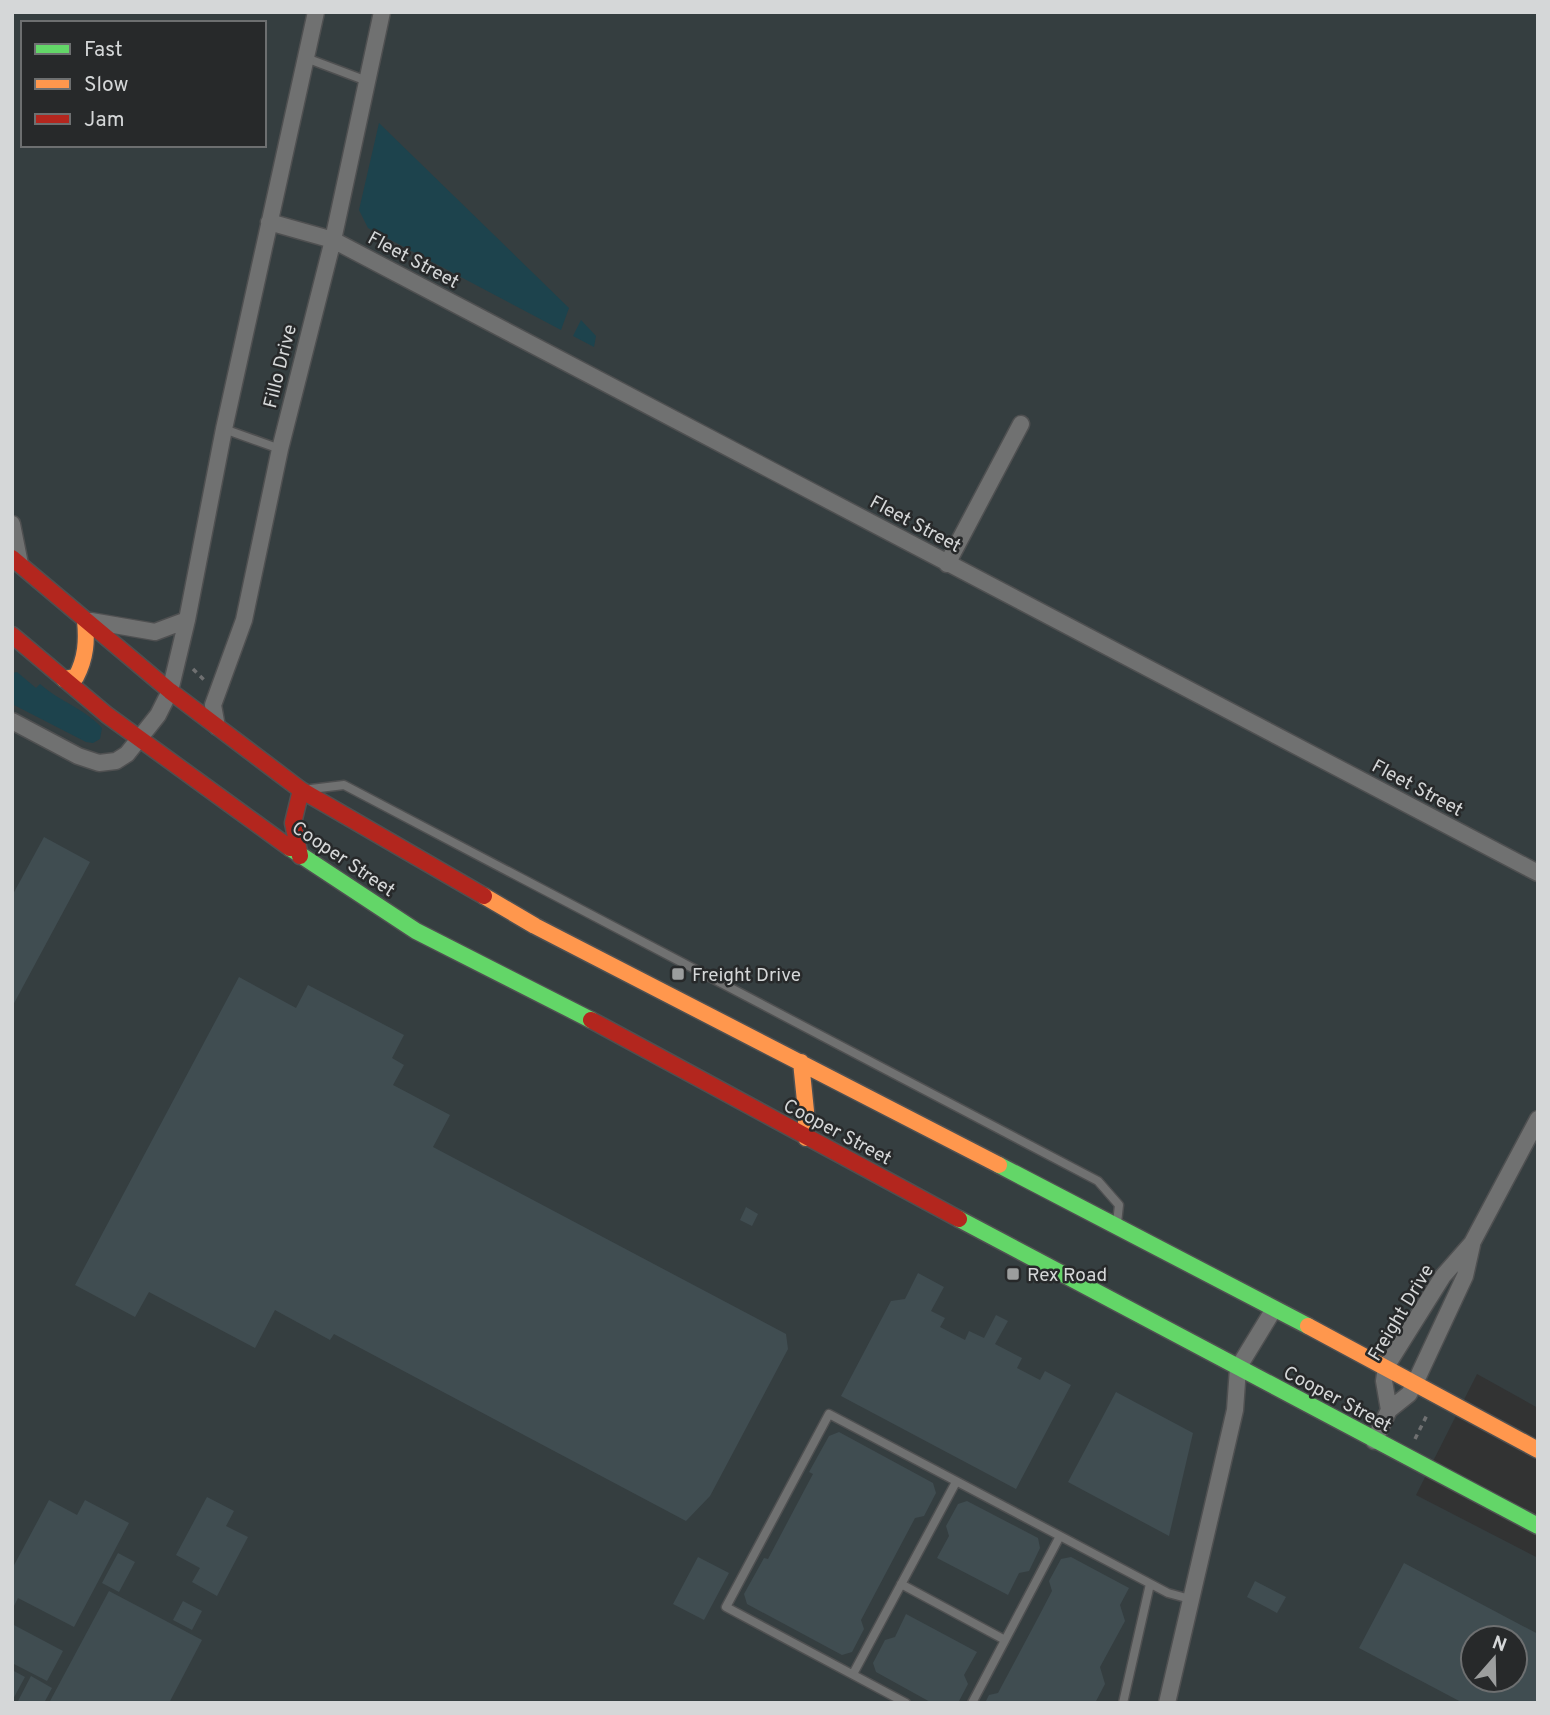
<svg xmlns="http://www.w3.org/2000/svg" width="1550" height="1715" font-family="Overpass,sans-serif">
<style>
.built{fill:#353e40;fill-rule:evenodd}
.green{fill:#1d434d}
.building{fill:#404d51;fill-rule:evenodd}
.lines{fill:none;stroke-linecap:round;stroke-linejoin:round}
.lane-casing{stroke:#4f5051;stroke-width:11}
.street-casing{stroke:#4f5051;stroke-width:19}
.fast-casing{stroke:#4f5051;stroke-width:19}
.slow-casing{stroke:#4f5051;stroke-width:19}
.jam-casing{stroke:#4f5051;stroke-width:19}
.path{stroke:#6f7071;stroke-width:3.5;stroke-dasharray:5 5;stroke-linecap:butt}
.lane{stroke:#707171;stroke-width:8}
.street{stroke:#707171;stroke-width:16}
.fast{stroke:#63d668;stroke-width:16}
.slow{stroke:#ff974d;stroke-width:16}
.jam{stroke:#b3261e;stroke-width:16}
.poi-dot{fill:#9c9e9e;stroke:#27292a;stroke-width:2.5}
.labels{text-anchor:middle;stroke-width:5;stroke-linejoin:round;paint-order:stroke}
.street-label{font-size:19px;fill:#d5d7d8;stroke:#27292a}
.poi-label{font-size:19px;fill:#d5d7d8;stroke:#27292a;text-anchor:start}
</style>
<rect width="100%" height="100%" fill="#323333"/>
<!-- built -->
<path class="built" d="M12,12H1538V1408L1477,1374L1416,1495L1538,1558V1703H12ZM23,23H264V145H23ZM1473,1638H1515V1680H1473Z"/>
<!-- green -->
<path class="green" d="M379,123L569,308L561,330L368,228L359,210Z
M581,320L596,336L594,347L573,336Z
M17,672L36,688L40,684C59,701 85,709 102,728L100,739L93,743L86,742L12,704V673Z"/>
<!-- building -->
<path class="building" d="M44,837L90,862L12,1007V896Z
M239,977L296,1008L308,985L404,1035L392,1058L404,1065L393,1085L450,1115L433,1147L786,1334L788,1349L710,1496L686,1521L334,1334L330,1340L275,1310L255,1348L149,1292L135,1317L75,1285Z
M746,1207L758,1214L752,1226L740,1220Z
M918,1273L944,1287L931,1311L945,1318L940,1327L965,1340L969,1331L984,1338L996,1315L1008,1321L995,1344L1022,1358L1017,1368L1040,1380L1045,1371L1071,1385L1016,1489L841,1396L891,1301L905,1299Z
M1116,1392L1193,1433L1169,1536L1068,1482Z
M839,1432L933,1483L936,1493L924,1516L915,1518L861,1620L864,1629L852,1652L842,1655L747,1604L744,1594L764,1558L768,1559L805,1489L813,1474L809,1472L829,1436Z
M207,1497L234,1511L226,1526L248,1537L217,1596L192,1582L200,1568L176,1555Z
M49,1500L77,1515L85,1500L129,1523L74,1627L18,1598L14,1606L12,1605V1569Z
M967,1501L1038,1538L1040,1548L1029,1571L1019,1573L1008,1595L937,1558L949,1536L946,1526L958,1504Z
M118,1553L135,1562L119,1592L102,1583Z
M698,1557L729,1573L704,1620L673,1604Z
M1071,1557L1129,1588L1120,1605L1125,1621L1100,1667L1105,1684L1095,1703H985L989,1695L998,1693L1039,1616L1052,1591L1049,1581L1061,1559Z
M1404,1563L1538,1634V1703H1463L1359,1648ZM1473,1638H1515V1680H1473Z
M1255,1581L1286,1597L1277,1613L1247,1597Z
M109,1591L202,1640L169,1703H49Z
M183,1601L202,1611L192,1630L173,1620Z
M906,1614L977,1652L964,1675L968,1684L958,1703H932L876,1672L873,1663L885,1640L895,1637Z
M12,1624L63,1651L47,1681L12,1663Z
M12,1670L25,1677L12,1701Z
M31,1676L52,1688L44,1703L18,1701Z"/>
<g class="lines">
<defs>
<path id="lane" d="M306,58L367,81
M224,429L280,449
M311,789L344,785L1098,1181L1119,1205L1117,1223
M901,1584L1005,1640
M853,1674L956,1482
M906,1703L726,1607L829,1414L1168,1593L1190,1599
M972,1703L1060,1536
M1123,1703L1150,1584"/>
<path id="street" d="M269,222L333,240L1538,873
M12,524L20,564
M947,564L1021,424
M91,621L155,632L187,620
M12,721L78,756L99,763L116,761L127,754L158,715L170,691L187,620L224,429L316,12
M217,727L213,705L244,620L280,449L333,240L382,12
M1389,1410L1384,1381L1386,1367L1443,1276L1472,1243L1538,1119
M1374,1441L1389,1410L1409,1394L1415,1383L1465,1276L1472,1245
M1167,1703L1235,1410L1238,1368L1274,1309"/>
<path id="fast" d="M290,848L416,931L591,1020
M999,1165L1308,1326
M959,1219L1538,1526"/>
<path id="slow" d="M64,679L76,677C86,658 87,641 85,620
M484,896L535,926L999,1165
M801,1062L806,1111V1138
M1308,1326L1538,1450"/>
<path id="jam" d="M12,558L170,691L301,790L484,896
M12,635L107,715L290,848
M300,856L293,823L301,790
M591,1020L959,1219"/>
</defs>
<!-- lane casing -->
<use href="#lane" class="lane-casing"/>
<!-- street casing -->
<use href="#street" class="street-casing"/>
<!-- fast casing -->
<use href="#fast" class="fast-casing"/>
<!-- slow casing -->
<use href="#slow" class="slow-casing"/>
<!-- jam casing -->
<use href="#jam" class="jam-casing"/>
<!-- path -->
<path class="path" d="M193,669L205,681
M1415,1439L1428,1413"/>
<!-- lane -->
<use href="#lane" class="lane"/>
<!-- street -->
<use href="#street" class="street"/>
<!-- fast -->
<use href="#fast" class="fast"/>
<!-- slow -->
<use href="#slow" class="slow"/>
<!-- jam -->
<use href="#jam" class="jam"/>
</g>
<!-- markers -->
<g class="poi-dot">
<rect x="671" y="967" width="14" height="14" rx="3.5"/>
<rect x="1006" y="1267" width="14" height="14" rx="3.5"/>
</g>
<g class="labels">
<!-- street labels -->
<g class="street-label">
<text transform="translate(414 259) rotate(28)" y="7">Fleet Street</text>
<text transform="translate(279 366) rotate(-76)" y="7">Fillo Drive</text>
<text transform="translate(916 523) rotate(28)" y="7">Fleet Street</text>
<text transform="translate(1418 787) rotate(28)" y="7">Fleet Street</text>
<text transform="translate(344 858) rotate(34)" y="7">Cooper Street</text>
<text transform="translate(838 1131) rotate(28)" y="7">Cooper Street</text>
<text transform="translate(1400 1312) rotate(-59)" y="7">Freight Drive</text>
<text transform="translate(1338 1398) rotate(28)" y="7">Cooper Street</text>
</g>
<!-- poi labels -->
<g class="poi-label">
<text x="692" y="981">Freight Drive</text>
<text x="1027" y="1281">Rex Road</text>
</g>
</g>
<!-- border -->
<rect width="1550" height="1715" fill="none" stroke="#d5d7d8" stroke-width="28"/>
<!-- legend -->
<rect x="21" y="21" width="245" height="126" fill="#27292a" stroke="#6d6f70" stroke-width="2"/>
<rect x="35" y="44" width="35" height="10" fill="#63d668" stroke="#6d6f70" stroke-width="2"/>
<text x="84" y="56" font-size="21" fill="#d5d7d8">Fast</text>
<rect x="35" y="79" width="35" height="10" fill="#ff974d" stroke="#6d6f70" stroke-width="2"/>
<text x="84" y="91" font-size="21" fill="#d5d7d8">Slow</text>
<rect x="35" y="114" width="35" height="10" fill="#b3261e" stroke="#6d6f70" stroke-width="2"/>
<text x="84" y="126" font-size="21" fill="#d5d7d8">Jam</text>
<!-- north arrow -->
<g transform="translate(1494 1659) rotate(20)"><circle r="33" fill="#27292a" stroke="#6d6f70" stroke-width="2"/>
<path d="M0-5L12 26L0 18L-12 26Z" fill="#9c9e9e"/>
<text y="-10" font-size="19" font-weight="bold" text-anchor="middle" fill="#d5d7d8">N</text>
</g>
</svg>
